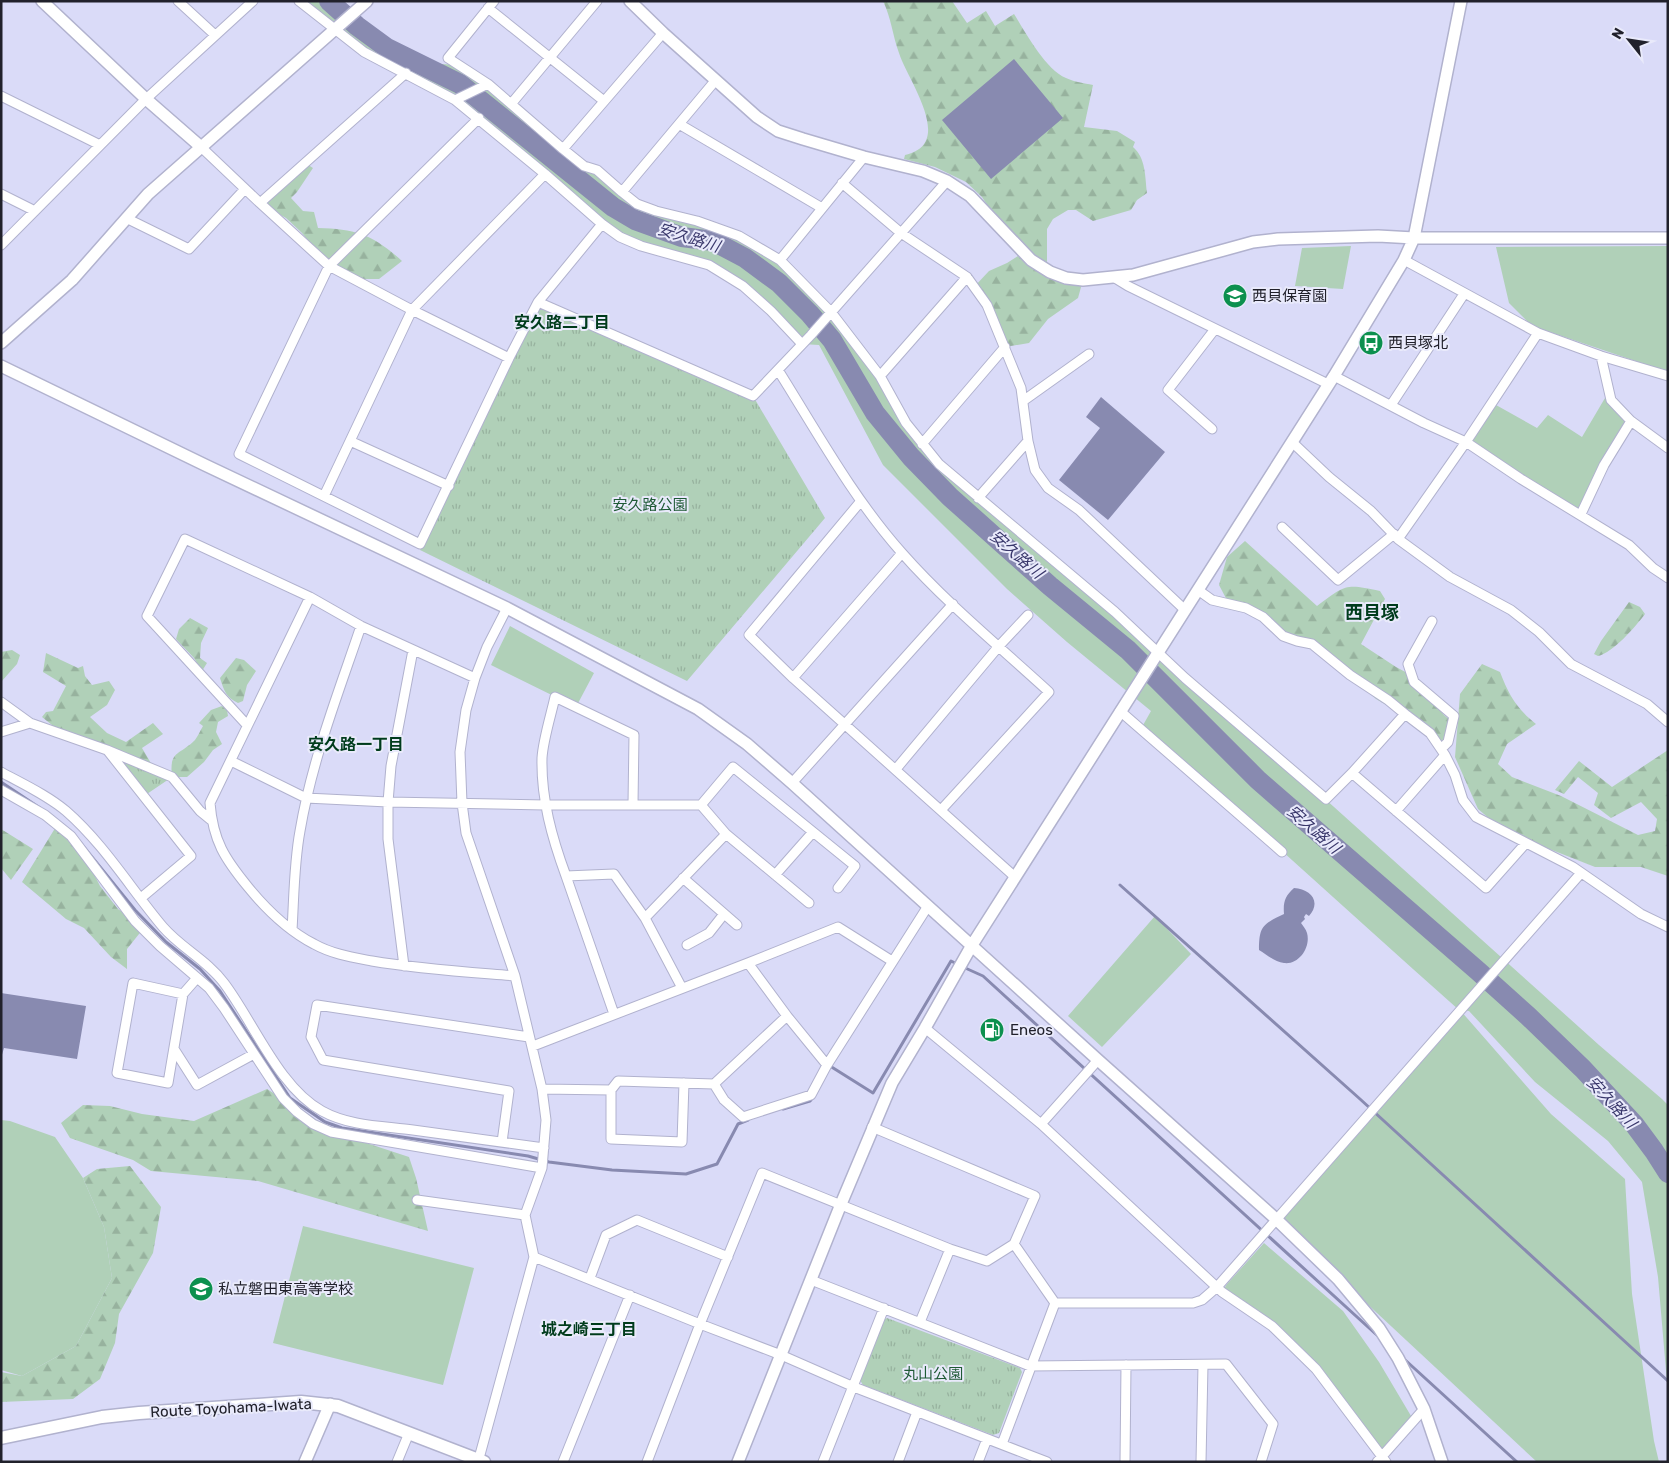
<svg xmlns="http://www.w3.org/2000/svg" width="1669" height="1463" font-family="Rubik,'Noto Sans JP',sans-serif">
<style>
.grass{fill:#b0d0b8}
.forest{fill:url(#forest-firs)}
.park{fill:url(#park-tufts)}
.water{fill:#888ab0}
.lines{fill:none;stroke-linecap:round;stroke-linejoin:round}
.stream{stroke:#888ab0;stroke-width:3}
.river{stroke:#888ab0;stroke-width:20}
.minor-casing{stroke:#b1b2ce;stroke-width:11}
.tertiary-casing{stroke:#b1b2ce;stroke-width:14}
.secondary-casing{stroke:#b1b2ce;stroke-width:15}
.minor{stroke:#fff;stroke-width:9}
.tertiary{stroke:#fff;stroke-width:11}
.secondary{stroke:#fff;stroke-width:12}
.labels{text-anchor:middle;stroke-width:4;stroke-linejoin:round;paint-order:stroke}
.poi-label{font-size:15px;fill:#21212b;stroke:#e9eafb;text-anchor:start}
.park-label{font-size:15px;fill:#1e5a35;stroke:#e9eafb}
.street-label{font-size:15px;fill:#21212b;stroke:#e9eafb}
.water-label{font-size:16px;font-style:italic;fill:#39376b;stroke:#e9eafb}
.neighbourhood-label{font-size:16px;font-weight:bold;fill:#003c1c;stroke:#e9eafb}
.quarter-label{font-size:18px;font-weight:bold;fill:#003c1c;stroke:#e9eafb}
</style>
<defs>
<pattern id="forest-firs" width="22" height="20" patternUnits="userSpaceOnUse" patternTransform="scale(1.25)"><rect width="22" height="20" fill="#b0d0b8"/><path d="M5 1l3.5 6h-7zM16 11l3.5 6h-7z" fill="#97b29e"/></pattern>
<pattern id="park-tufts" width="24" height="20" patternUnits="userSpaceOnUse" patternTransform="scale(1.25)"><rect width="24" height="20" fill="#b0d0b8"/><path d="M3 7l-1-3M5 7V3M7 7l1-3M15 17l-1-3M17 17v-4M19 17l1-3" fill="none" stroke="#97b29e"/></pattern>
</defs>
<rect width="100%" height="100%" fill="#dadbf8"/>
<!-- grass -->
<path class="grass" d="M302,1H343L363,22L389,40L419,55L441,64L458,65L642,206L712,228L780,260L840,323L880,376L916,439L1002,519L1324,798L1599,1045L1662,1099L1668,1105V1394L1658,1277L1642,1182L1608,1141L1535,1082L1469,1011L1460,1010L1551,1114L1625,1179L1632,1294L1654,1441L1659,1462H1537L1276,1219L1459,1010C1353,916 1249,820 1142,727L1151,711L1067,642L1007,589L883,465L819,345L802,344L743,286L709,265L616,234L442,93L364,52Z
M1351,246L1343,289L1295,286L1302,248Z
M1668,246V372L1532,326L1509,303L1496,247Z
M1605,398L1611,400L1628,426L1577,512L1468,439L1496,405L1537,428L1548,415L1582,437Z
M510,626L594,673L576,707L491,665Z
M1155,916L1191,954L1102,1047L1068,1016Z
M1,1120L10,1121L55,1137L83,1178L104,1227L112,1278L76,1346L22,1376L1,1370Z
M303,1226L474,1268L443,1385L273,1343Z
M1264,1243L1343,1311L1379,1362L1414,1421L1385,1452L1294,1347L1222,1292L1227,1284Z"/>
<!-- forest -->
<path class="forest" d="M883,1H952L967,23L986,11L995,26L1014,14C1026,33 1045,69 1066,78C1074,82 1084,83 1093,85L1084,127L1117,131L1135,142L1133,147C1146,158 1145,177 1147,193L1137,200L1131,210L1093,221L1076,210H1068L1053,219L1047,229V271L1083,280L1078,298L1048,319L1029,343L1005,347L974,287L989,271L1007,263L1018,256L1044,269L1006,234L982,197L966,182L935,167L904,159L905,155C956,144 908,81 899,53C893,37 891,17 883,1Z
M305,163L313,168L297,192L291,198L303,211L314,212L318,228C357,229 373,235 402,261L379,279H353L329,266L302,233L286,218L260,203Z
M1245,541L1317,606C1345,585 1345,583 1380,591L1385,599L1361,644L1396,667L1411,675L1444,715L1452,722L1441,749L1415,722L1376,699L1312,644L1283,636L1263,617L1229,604L1219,585L1227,557Z
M1629,602L1640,607L1645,614C1636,626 1613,653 1598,656L1594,654L1601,641Z
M190,618L208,628L201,643L200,658L207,663L202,671L194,658L176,639L179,629Z
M12,650L20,655L17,664L1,682V652Z
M46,653L78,668L83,666L85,676L92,685L109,681L115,690L107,705L90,717L107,733L126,742L153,723L163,734L142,748L152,765L57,729L42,717L46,712L53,711L66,686L43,672Z
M236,658L244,660L256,671L247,685L243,701L238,703C226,697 224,691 220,678Z
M1482,664L1500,672C1509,695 1516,708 1536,724L1507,744L1498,764L1512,777L1561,796L1638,835L1655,831L1657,819L1641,802L1611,818L1594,805L1598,793L1578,777L1564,794L1555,790L1579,761L1612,787L1668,750V876L1641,867H1595L1504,831L1478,809L1455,757L1460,694Z
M222,706L227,710L228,716L218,722L216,732L222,744L213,750L204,762L187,777H172C169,750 179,756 195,740C198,736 200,731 203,726L199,723L211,710Z
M57,825L83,852L100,886L118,909L135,921L143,929L127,949V969L111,957L84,928L66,919L22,882Z
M1,829L33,849L11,880L1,868Z
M267,1089L336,1133L409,1157L416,1178L428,1231L258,1181L151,1171L133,1160L70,1138L61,1123L83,1105L110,1106L142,1114L194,1121Z
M130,1166L161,1207L153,1253L119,1314L115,1343L100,1379L73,1399L1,1402V1372L22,1376L76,1346L112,1278L104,1227L83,1178L97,1169Z"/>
<!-- park -->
<path class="park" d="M538,302L753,396L825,518L687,681L420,550Z
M107,750L172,777L144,796Z
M887,1318L1020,1368L1022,1372L999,1433L993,1435L863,1385L860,1380L883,1320Z"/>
<!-- water -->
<path class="water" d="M1014,59L1063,118L991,179L942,120Z
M1101,397L1165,452L1108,520L1059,480L1100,428L1086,417Z
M1294,888C1310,889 1322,901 1309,916L1306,914L1304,917L1305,919L1301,923C1303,926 1306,929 1307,933C1311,947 1299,965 1284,963C1275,962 1267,955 1259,950C1259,926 1263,924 1284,914C1283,902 1285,896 1294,888Z
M1,993L86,1006L77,1059L4,1048L1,1058Z"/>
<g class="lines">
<!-- stream -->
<path class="stream" d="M1,782L40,808
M79,841L135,910L166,942L200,969L220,991L290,1098L325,1122L342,1128L528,1156L549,1162L612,1170L686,1174L717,1164L738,1124L748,1120
M1120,885L1360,1099L1668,1381
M963,967L983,976L1379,1337
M830,1067V1066L873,1093L951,961L957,964
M783,1109L810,1101L813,1097
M1403,1358L1517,1462"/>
<!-- river -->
<path class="river" d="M329,1L357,26L387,48L460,84L613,207L635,220L682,237L713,241L745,258L779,283L810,314L832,340L875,413L911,457L950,497L1050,586L1128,650L1258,780L1478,971L1528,1016L1583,1069L1634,1124L1654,1151L1668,1173"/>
<defs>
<path id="minor" d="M178,1L215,35
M299,1L364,52L455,100L545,174L602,224L620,237L641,246L709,265L743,286L771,311L802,344
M494,1L448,58L488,84L563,149L663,33
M488,8L604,101
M1,96L100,145
M455,100L488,84
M511,104L597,1
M479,118L329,266L239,454L420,544L509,358L538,302L602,224
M679,124L822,208
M201,147L260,203L406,73
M563,149L584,166L597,170L622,192L637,204L656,211L697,221L739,236L780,260L831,312L880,376L906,423L939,464L1115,612L1185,678L1326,799L1352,773L1405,714L1430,733L1445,755L1455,775L1463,800L1476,817L1573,867L1641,914L1668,927
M842,183L901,233L967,277L987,305L1021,388L1028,441L1035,470L1048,488L1079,510L1185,610
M622,192L715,81
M1,194L35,211
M260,203L329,266L412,310L509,358
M126,218L189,249L245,189
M1,245L146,99L253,1
M780,260L864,157
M1404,260L1538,333L1601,356L1668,376
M1115,278L1128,286L1328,384
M538,302L753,396L811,335L947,181
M1601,356L1611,400L1631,421L1668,448
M778,370C817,432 853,498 902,553C946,603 1000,647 1049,692L941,810
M880,376L967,277
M1334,376L1424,423L1466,442L1521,479L1629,545L1653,568L1668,578
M1023,401L1089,354
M1391,405L1464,294
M1212,429L1168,390L1215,329
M350,441L449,486
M1292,442L1329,477L1371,511L1398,539L1450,577L1511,610L1539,632L1571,664L1647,704L1668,722
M922,444L1005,347
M324,496L412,310L545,174
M978,498L1028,441
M861,501L749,635L793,678L1015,877
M1581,514L1604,465L1631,421
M1282,527L1338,580L1394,534
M1398,539L1468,439L1538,333
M1198,590L1212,600L1246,608L1263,617L1283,636L1297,641L1312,644L1350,675L1388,700L1405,714
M310,597L210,803C213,841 225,859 248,887C266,909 289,931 314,944C332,954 351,957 372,961C419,969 467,972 515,976
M1432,621L1408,664L1414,682L1454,716L1448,742L1441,749
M793,678L902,553
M1,702L30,723
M1120,711L1282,852
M247,725L147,616L185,539L310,597L361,626L475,678
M1,732L30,723L107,750L172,777L200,811L211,820
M108,751L191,856L141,898
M231,761L306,798L388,802L545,805H701L733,767L855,866L838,888
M896,769L999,646L1028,615
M1,772C23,784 47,795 66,811C104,844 131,889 163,927C181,948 207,960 224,983C253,1021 279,1088 322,1111C349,1126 382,1126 413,1130C457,1136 501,1142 544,1148
M1352,773L1486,888L1526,843
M792,783L953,604
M1,790L45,815L71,836L135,921L160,946L209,988L224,1008L283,1098L297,1112L313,1124L331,1132L542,1168
M633,804L634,735L555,697C551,715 543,740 542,758C541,799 552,838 566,876L614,874L645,918L682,988
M701,805L726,834L809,903
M1396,811L1445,755
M775,875L813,832
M566,876L614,1014
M683,878L737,925
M645,918L726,834
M292,930C294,897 294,863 300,831C312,760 338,694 361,626
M687,945L709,933L724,914
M748,963L787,1016
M404,966L388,839V802L391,766L413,650
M183,994L168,1083L117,1073L133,983L183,994L197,978
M925,1028L1041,1124L1222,1292L1272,1326L1316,1369L1386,1462
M533,1046L748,963L838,927L892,961
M174,1049L197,1085L254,1054
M714,1084L724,1100L743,1117L811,1095L827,1065
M542,1089L611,1090L618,1081L714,1084L787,1016L827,1065L928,906
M611,1090V1139L682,1142L684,1083
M1041,1124L1098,1060
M502,1142L509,1091L323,1060L311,1037L317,1005L529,1037
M417,1200L525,1215
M1014,1244L1055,1303
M534,1257L700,1324L781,1355L854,1387L1047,1462
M590,1278L606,1235L637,1220L728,1257
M811,1280L1030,1366L1226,1364L1273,1424L1261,1462
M1055,1303H1193L1202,1300L1217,1287L1581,873
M920,1322L950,1249
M1002,1444L1055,1303
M397,1462L409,1433
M478,1462L534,1257L525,1215L542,1168L546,1120L542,1089L515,976L466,833L462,803L460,752L466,710L475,678L487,647L507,608
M563,1462L630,1295
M647,1462L700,1324L762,1173L950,1249L987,1261L1014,1244L1035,1196L872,1127
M823,1462L884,1308
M898,1462L917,1412
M978,1462L987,1439
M1125,1462L1126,1365
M1201,1462L1203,1365
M1377,1462L1424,1409"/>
<path id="tertiary" d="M42,1L146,99L201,147
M630,1L663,33L757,117L778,131L803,139L864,157L923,171L947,181L970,196L1031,260L1050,272L1066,278L1083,280L1133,275L1253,242L1278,239L1378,236L1414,238H1668
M1,343L72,280L148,194L367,1
M1,366L205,465L507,608L698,709L747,744L792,783L1098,1060L1276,1219L1338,1279L1379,1328L1398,1358L1424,1409L1442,1462
M305,1462L330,1404
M738,1462L841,1204L892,1083L925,1028L972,945L1334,376L1404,260L1414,238L1461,1"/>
<path id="secondary" d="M1,1438L102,1417L139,1413L301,1402L338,1406L484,1462"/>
</defs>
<!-- minor casing -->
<use href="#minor" class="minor-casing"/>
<!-- tertiary casing -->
<use href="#tertiary" class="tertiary-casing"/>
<!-- secondary casing -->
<use href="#secondary" class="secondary-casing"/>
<!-- minor -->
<use href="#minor" class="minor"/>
<!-- tertiary -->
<use href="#tertiary" class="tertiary"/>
<!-- secondary -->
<use href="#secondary" class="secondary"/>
</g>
<!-- icons -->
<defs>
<symbol id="school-disc" viewBox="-11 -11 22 22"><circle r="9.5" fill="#0c904e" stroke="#e9eafb"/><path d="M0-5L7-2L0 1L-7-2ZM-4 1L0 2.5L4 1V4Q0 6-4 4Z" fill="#fff"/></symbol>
<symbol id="bus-disc" viewBox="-11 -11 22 22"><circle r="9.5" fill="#0c904e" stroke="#e9eafb"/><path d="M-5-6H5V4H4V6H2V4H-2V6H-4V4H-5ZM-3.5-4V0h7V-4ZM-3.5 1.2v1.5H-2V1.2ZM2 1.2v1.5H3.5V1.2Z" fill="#fff"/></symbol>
<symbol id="fuel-disc" viewBox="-11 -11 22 22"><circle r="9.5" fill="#0c904e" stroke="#e9eafb"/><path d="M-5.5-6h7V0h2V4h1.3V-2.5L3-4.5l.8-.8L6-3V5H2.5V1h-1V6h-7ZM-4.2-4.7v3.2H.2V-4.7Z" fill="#fff"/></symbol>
</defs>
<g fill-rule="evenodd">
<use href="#school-disc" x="1221" y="282" width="28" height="28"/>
<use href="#bus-disc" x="1357" y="329" width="28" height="28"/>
<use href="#fuel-disc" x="978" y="1016" width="28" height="28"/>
<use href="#school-disc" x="187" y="1275" width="28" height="28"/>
</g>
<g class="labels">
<!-- poi labels -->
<g class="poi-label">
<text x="1252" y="301">西貝保育園</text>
<text x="1388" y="348">西貝塚北</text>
<text x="1010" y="1035">Eneos</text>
<text x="218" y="1294">私立磐田東高等学校</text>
</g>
<!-- park labels -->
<g class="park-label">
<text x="650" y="510">安久路公園</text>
<text x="933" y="1379">丸山公園</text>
</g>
<!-- street labels -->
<g class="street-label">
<text transform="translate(231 1408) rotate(-3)" y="5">Route Toyohama-Iwata</text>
</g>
<!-- water labels -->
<g class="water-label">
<text transform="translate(689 237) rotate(17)" y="6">安久路川</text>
<text transform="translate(1017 554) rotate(41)" y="6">安久路川</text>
<text transform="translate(1314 829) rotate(41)" y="6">安久路川</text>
<text transform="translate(1612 1102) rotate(47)" y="6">安久路川</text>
</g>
<!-- neighbourhood labels -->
<g class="neighbourhood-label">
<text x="562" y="328">安久路二丁目</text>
<text x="356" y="750">安久路一丁目</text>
<text x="589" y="1335">城之崎三丁目</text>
</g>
<!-- quarter labels -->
<g class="quarter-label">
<text x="1372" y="619">西貝塚</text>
</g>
</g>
<!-- border -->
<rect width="1669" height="1463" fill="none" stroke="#21212b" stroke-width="5"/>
<!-- north arrow -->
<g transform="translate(1629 40) rotate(300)" stroke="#e9eafb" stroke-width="4" paint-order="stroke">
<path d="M0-4L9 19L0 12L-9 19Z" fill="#21212b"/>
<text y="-8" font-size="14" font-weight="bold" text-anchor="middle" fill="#21212b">N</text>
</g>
</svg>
